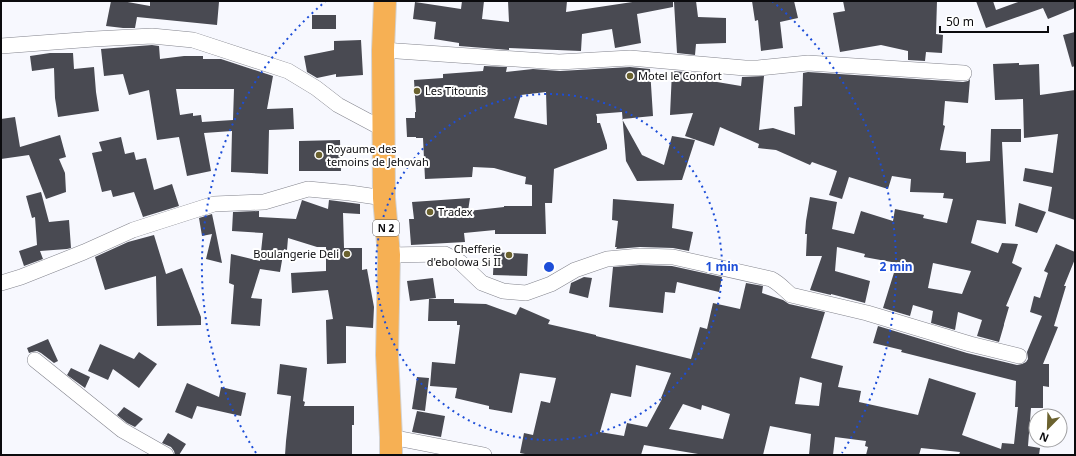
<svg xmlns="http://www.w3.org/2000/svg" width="1076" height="456" font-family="'Noto Sans',sans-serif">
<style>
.building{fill:#494a52;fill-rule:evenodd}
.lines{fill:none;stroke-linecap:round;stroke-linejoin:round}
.minor-casing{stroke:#83848d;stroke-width:16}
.trunk-casing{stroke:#d3d3d4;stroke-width:24}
.minor{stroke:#fff;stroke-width:15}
.trunk{stroke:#f6b054;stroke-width:22}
.ring{fill:none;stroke:#1d4ed8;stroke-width:2;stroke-dasharray:2 4}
.poi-dot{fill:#6b622f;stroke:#fff;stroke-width:1.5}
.labels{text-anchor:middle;stroke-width:4;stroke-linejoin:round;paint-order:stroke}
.shield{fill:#fff;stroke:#545456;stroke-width:1}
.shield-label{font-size:10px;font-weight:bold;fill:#0b0b0e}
.poi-label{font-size:11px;fill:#0b0b0e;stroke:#fff;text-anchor:start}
.centre{fill:#1d4ed8;stroke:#fff;stroke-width:2}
.ring-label{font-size:12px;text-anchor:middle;font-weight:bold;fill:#1d4ed8;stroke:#fff;stroke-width:4;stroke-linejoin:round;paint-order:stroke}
</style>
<rect width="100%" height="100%" fill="#f7f8fe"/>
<!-- building -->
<path class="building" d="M111,1H122L150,6V1H211L219,2L217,25L137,17L135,28H123L106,26Z
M462,1H484L482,19L509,22L508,1H567L566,12L639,1H673V7L637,14L641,43L615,48L612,29L582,34L581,51L509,48V50L459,46V43L434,39L436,22L413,19L415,2L461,9Z
M696,1L698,17L726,18V43L696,44L695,55L677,53L674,2Z
M752,1H794L798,18L780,22L783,48L761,51L758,20L755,21Z
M843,1H937L936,34L943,35L942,53L926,52L925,61L908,60V51L881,45L840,52L833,13L845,11Z
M976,1H993L996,10L1021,1H1075V8L1048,19L1043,8L986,28Z
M312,15H336V29H312Z
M1075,32V66L1072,67L1063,35Z
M361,40L363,75L336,77V74L317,78L307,72L304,56L334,50V41Z
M152,45L159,46L160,59L184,56H203V59H221L273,76L267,109L293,108L294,129L269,130L268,174L231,172L232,131L204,133L211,171L187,176L179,137L157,140L149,90L129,95L123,74L104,76L101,49ZM176,89H234L233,120L202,122L201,115L193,116V113L180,115Z
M50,53H73L74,69L94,67L96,92L99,111L58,117L55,98L54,68L32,71L30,56Z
M1019,63V65L1039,64L1040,95L1075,90V220L1048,211L1052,187L1023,181L1025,168L1053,173L1058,134L1024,138L1023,99L995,100L993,64Z
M484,66L507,67L506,72L533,69L560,71L630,67L650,69L653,116L622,119L642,155L664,165L672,136L695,140L682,180L637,181L626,161L622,112L596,114L597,117V123H600L607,145V149L554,169L552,203H545L546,234H495V230L464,233L465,242L411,245L409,219H414L412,202L470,198L468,211L504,207V206H532V185L525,184L526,177L494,168L473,167L472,177L425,179L423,138H416V137H407L406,118H415V112H416L414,80L443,78V74L483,71ZM546,92L547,125L514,118L521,95Z
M672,71L712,74L711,81L741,86L742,77L764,76L759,130L773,128L795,135L794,107L802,106L803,73L808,72L963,82L968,81L970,79L968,103L945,101L943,125L945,126L940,150L966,152V163L990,161L991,129H1021V142H1002L1006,224L977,220L971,243L998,253L1002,243L1018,244L1012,263L1022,268L1006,306L1009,307L1004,324V325L999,342L977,336L982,320L958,312L955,330L931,323L933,311L913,305L910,316L883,308L897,263L864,257L865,254L837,247L835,271L870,281L865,303L831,294V295L810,290L822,256H806L807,234H805L806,221L810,197L837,202L832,229L854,234L861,211L893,221L895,209L924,215L923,218L947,223L953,199L943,198L944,193L910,192L911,179L892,176L888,189L849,177L842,199L829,195L837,171L812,162L810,165L776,150L758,148L759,144L720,127L714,146L685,136L693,113L670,115ZM933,263L971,271L962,294L928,288Z
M15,117L20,147L60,135L66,157L59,159L65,173L66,192L46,199L29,155L1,159V119Z
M121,137L125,154L134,152L136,160L146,158L154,190L172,184L179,206L143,217L134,192L113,197L111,190L102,192L92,153L102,151L99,142Z
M340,140L341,171H299V141Z
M41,192L49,222L69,220L71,248L67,249L40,251L43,259L24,266L19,251L37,245L35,217L32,218L26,196Z
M613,199L674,204L672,228L693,232L689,251L673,248L640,247L616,249L617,247H615L618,221L612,220Z
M302,200L328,209L329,200L360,204V214L343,213L344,248H362V270L367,269L374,307L373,328L346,326V363L327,364L326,320L333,319L328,290L292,293L291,273L326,271V247H317L288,238L287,250L284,249L280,272L260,269L251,298L262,299L260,326L231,324L234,285L229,283L231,254L260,261L263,233L232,231L233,212L259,211V217L296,219Z
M1019,203L1046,212L1037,233L1015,226Z
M212,214L216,233L222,263L206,259L212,234L202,236L199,218Z
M154,235L166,274L182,268L201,317V325L157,326L156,276L105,290L95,257L128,242Z
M1056,244L1075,252V259L1064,286H1066L1054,326L1058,327L1043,364H1049V387L1043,386V408H1031L1028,446L1040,448L1039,455H959L960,452L921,448L919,455H866L868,447L865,446L866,441L835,437L833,455H809L811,434L770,426L763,455H704L644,445L641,455H530L520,453L524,433L533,435L541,401L550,403L556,378L520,373L512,413L489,409V406L455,398L457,388L430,386L432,362L455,364L460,325H457V321H428L429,299H454V303L486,304L516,315L520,307L550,320L548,324L596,335V336L691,359L700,327L707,329L713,303L740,309L746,283L763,286L762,293L783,300L789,304L825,312L811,358L843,366L838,387L861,391L859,402L918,415L929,378L976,393L962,435L1001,449L1002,443L1014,444L1018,407H1015L1016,381L901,352L902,350L873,343L878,326L967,353L1017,365L1022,364L1026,362L1028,359L1027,352L1042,316L1030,312L1034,296L1040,298L1048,273L1044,271ZM636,365L671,373L661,398L662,399L647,427L627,423L624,436L600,432L611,393L631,397ZM800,377L822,383L819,406L795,404ZM683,404L701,410L702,405L730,414L723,439L669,429Z
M494,252L528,254L527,276L493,275Z
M640,265L672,266L722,277L719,292L677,282L675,293L665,292L663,313L609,307L613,267Z
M584,277L592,278L588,298L569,293L571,283Z
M433,278L436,298L410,301L407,281Z
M48,339L58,361L54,363L41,353L37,351L32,352L29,353L27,348Z
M100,344L134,359L139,352L157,364L139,388L113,369L108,380L88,371Z
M280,364L307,368L303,401L305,402L304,406H354V425H352V455H285L286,441L291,396L277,394Z
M71,368L90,377L85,388L67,375Z
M417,377L429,378L425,411L412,409Z
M187,383L219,397L221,387L246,393L241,416L197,406L192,419L175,412Z
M124,407L143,419L135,427L127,423L117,415Z
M417,411L445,416L441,437L412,432Z
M168,433L186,444L179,455H175L174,451L171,447L162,443Z"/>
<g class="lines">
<defs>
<path id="minor" d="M1,46L94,39L152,36L193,40L288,71L316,88L338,105L383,129
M383,50L559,62L630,58L745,68H758L808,63L964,73
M389,255L445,254L460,262L482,283L503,291L526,293L551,284L575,270L607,259L640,256L673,257L771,279C779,283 784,289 791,295L867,313L970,344L1019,356
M1,283L21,277L84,252L133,230L214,204L264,202L308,189L350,193L384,198
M35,360L122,430L166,455
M391,437L484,455"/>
<path id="trunk" d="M385,1L383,50L384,198L389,255L387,355L391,437V455"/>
</defs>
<!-- minor casing -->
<use href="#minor" class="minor-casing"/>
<!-- trunk casing -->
<use href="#trunk" class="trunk-casing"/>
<!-- minor -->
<use href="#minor" class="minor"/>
<!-- trunk -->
<use href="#trunk" class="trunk"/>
</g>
<!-- distance rings -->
<g class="ring">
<circle cx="549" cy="267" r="173"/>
<path d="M256 453A347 347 0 0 1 326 1M772 1A347 347 0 0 1 842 453"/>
</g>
<!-- markers -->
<g class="poi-dot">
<circle cx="630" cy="76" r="4"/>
<circle cx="417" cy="91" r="4"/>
<circle cx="319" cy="155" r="4"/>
<circle cx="430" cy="212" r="4"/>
<circle cx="347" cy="254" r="4"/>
<circle cx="509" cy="255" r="4"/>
</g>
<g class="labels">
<!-- shield labels -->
<rect class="shield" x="373" y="220" width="26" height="16" rx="3"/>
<g class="shield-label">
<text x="386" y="232">N 2</text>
</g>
<!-- poi labels -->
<g class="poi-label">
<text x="638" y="80">Motel le Confort</text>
<text x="425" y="95">Les Titounis</text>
<text x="327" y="153">Royaume des<tspan x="327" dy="13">temoins de Jehovah</tspan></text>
<text x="438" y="216">Tradex</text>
<text x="501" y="253" text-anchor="end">Chefferie<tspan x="501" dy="13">d'ebolowa Si II</tspan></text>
<text x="339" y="258" text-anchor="end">Boulangerie Deli</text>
</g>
</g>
<circle cx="549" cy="267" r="6" class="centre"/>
<g class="ring-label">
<text x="722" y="271">1 min</text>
<text x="896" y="271">2 min</text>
</g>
<!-- border -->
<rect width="1076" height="456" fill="none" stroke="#0b0b0e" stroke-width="4"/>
<!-- north arrow -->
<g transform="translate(1048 428) rotate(203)"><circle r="19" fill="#ffffff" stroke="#9d9d9f"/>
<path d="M0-3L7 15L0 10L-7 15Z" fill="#6b622f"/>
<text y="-6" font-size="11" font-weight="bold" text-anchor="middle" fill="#0b0b0e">N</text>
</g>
<!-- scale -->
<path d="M940 26v6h108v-6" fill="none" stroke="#0b0b0e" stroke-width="2"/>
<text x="946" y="26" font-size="12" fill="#0b0b0e" stroke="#ffffff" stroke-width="3" paint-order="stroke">50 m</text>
</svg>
